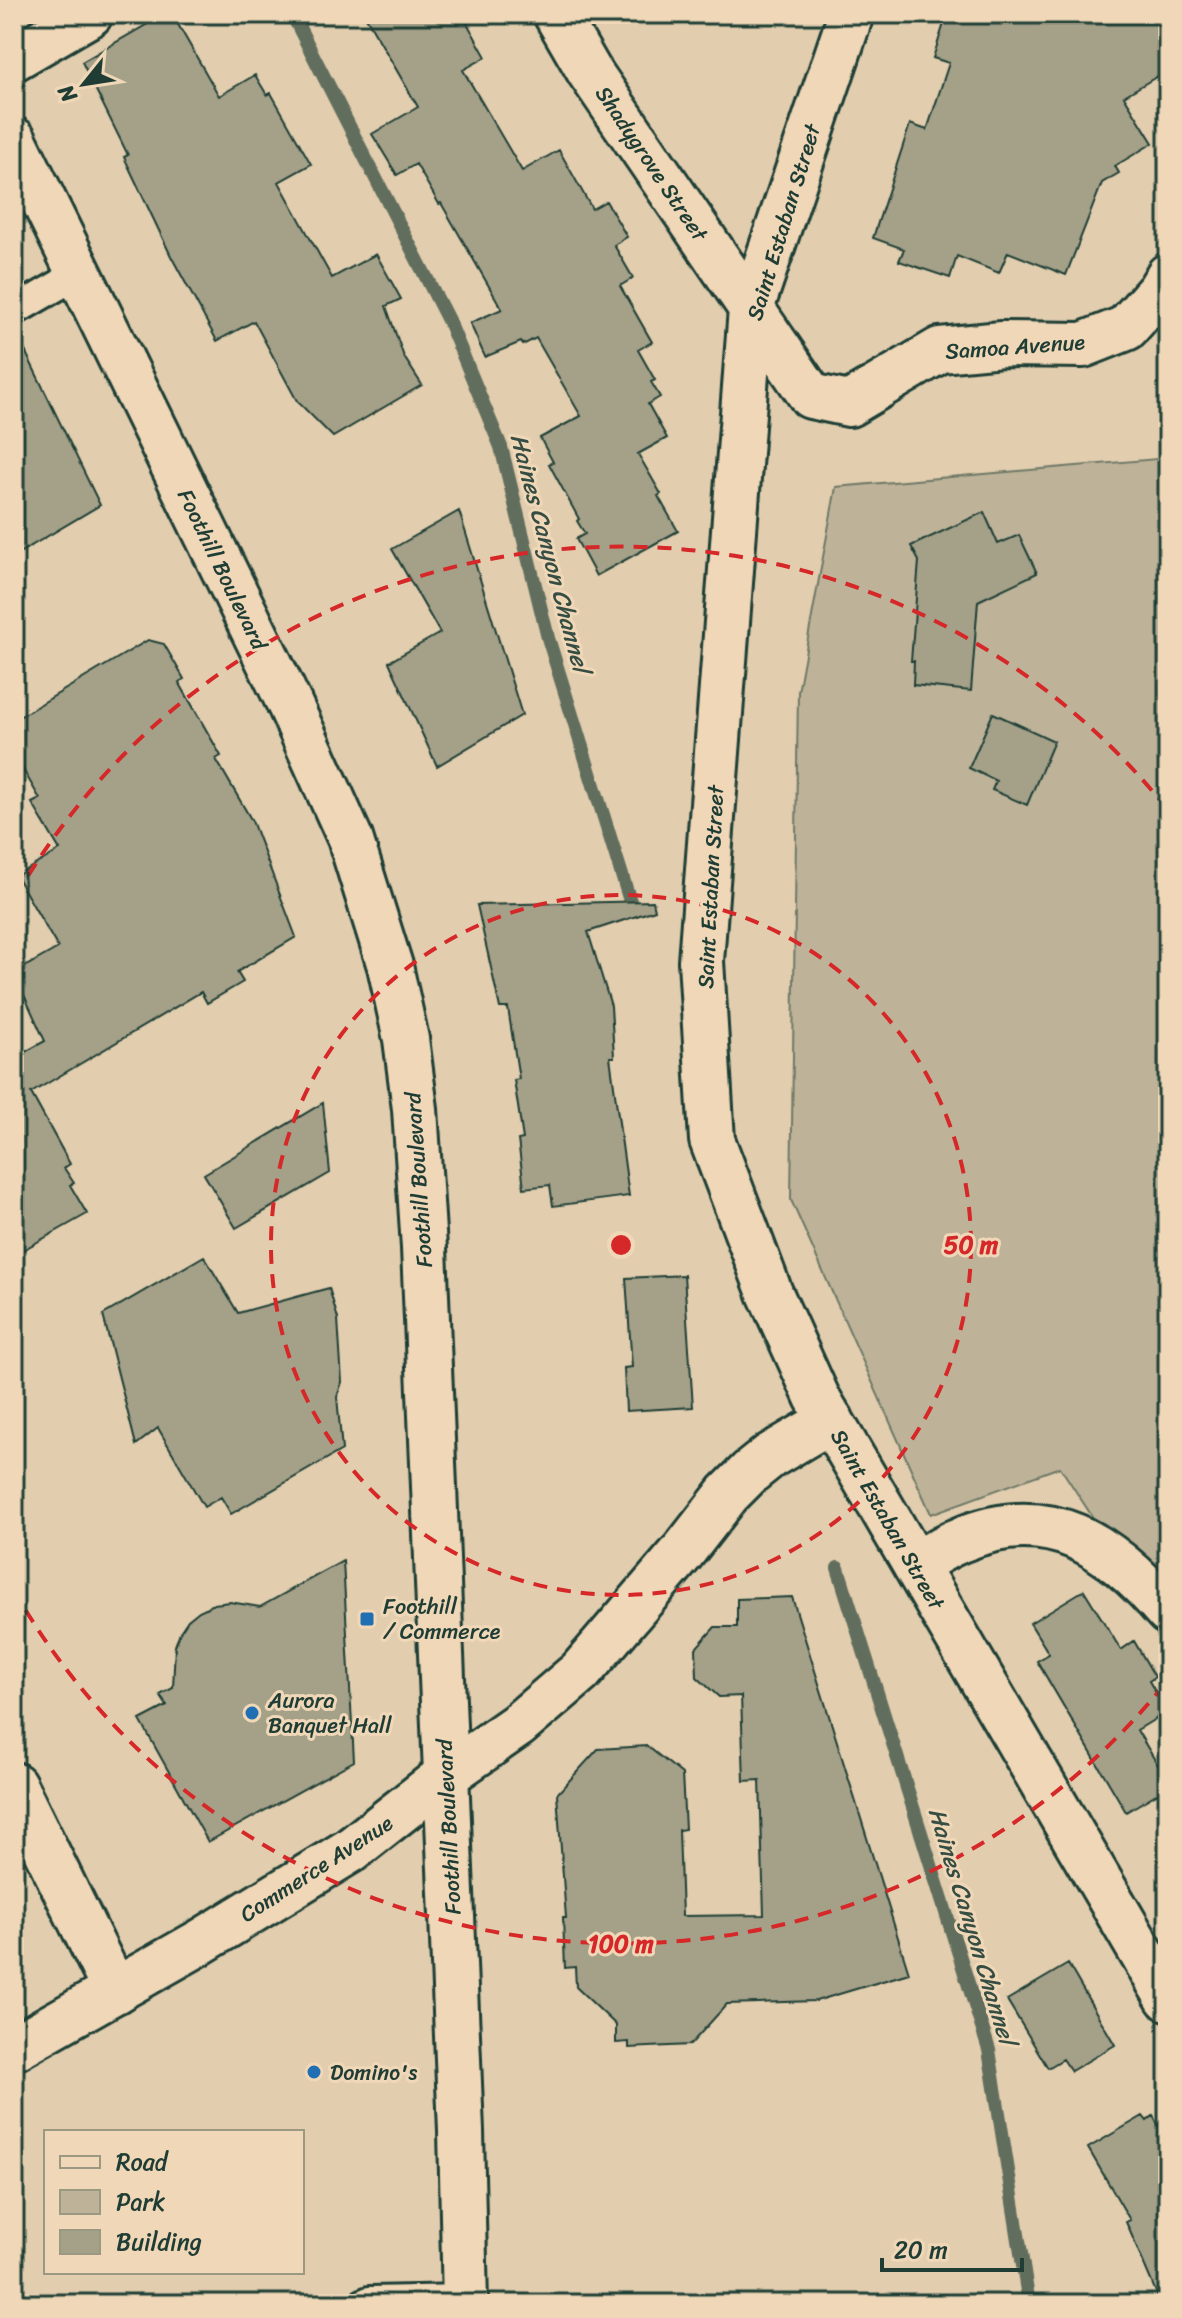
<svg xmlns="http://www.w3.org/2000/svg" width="1182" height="2318" font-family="Sriracha,sans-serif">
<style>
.green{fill:#beb399;stroke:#6e7866;stroke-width:2}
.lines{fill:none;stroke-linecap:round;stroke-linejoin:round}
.stream{stroke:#626e5d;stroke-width:14}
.building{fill:#a5a189;stroke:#1f3d34;stroke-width:2}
.lane-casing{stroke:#1f3d34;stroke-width:34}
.street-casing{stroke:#1f3d34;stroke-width:50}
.secondary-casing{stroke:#1f3d34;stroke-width:50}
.primary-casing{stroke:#1f3d34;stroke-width:50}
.lane{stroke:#efd7b7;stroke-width:28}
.street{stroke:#efd7b7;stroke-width:44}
.secondary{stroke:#efd7b7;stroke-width:44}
.primary{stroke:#efd7b7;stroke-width:44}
.ring{fill:none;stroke:#d62828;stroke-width:4;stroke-dasharray:14 10}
.poi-dot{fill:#1f6fb2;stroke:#efd7b7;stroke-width:3}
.labels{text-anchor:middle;stroke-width:6;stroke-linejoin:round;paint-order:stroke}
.street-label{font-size:22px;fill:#1f3d34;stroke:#efd7b7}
.poi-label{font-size:22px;fill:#1f3d34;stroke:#efd7b7;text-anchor:start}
.water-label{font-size:24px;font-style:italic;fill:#354d42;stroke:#efd7b7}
.centre{fill:#d62828;stroke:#efd7b7;stroke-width:4}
.ring-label{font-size:24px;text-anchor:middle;font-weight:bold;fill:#d62828;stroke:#efd7b7;stroke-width:6;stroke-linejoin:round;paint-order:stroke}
</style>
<rect width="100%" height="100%" fill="#e2ceaf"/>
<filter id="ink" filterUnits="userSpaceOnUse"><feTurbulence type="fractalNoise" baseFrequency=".0125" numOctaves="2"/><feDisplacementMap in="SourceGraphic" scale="16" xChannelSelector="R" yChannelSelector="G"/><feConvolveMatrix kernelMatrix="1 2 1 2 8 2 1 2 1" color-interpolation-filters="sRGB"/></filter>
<g filter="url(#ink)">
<!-- green -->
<path class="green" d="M1168,458V1633L1060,1467L931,1514L791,1200L798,692L836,487Z"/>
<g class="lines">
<!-- stream -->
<path class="stream" d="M292,14L450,324L501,447L548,638L630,901
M838,1568L989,2050L1029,2304"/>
</g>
<!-- building -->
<path class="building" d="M165,14H172L219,96L255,75L267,95L271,93L311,164L279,182L332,278L376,254L401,299L386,306L404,357L422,385L333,437L297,401L254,321L217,341L171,256L124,157L128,155L82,62Z
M364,14H462L486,57L463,70L522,171L559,150L592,209L606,201L627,237L614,245L633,278L620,286L652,342L638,350L655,380L651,382L660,397L648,404L667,438L638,454L661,494L658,496L678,531L596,576L576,539L585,534L577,521L579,519L549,464L553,462L540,438L581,416L536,338L523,345L521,342L485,357L470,323L502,309L441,203L439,204L416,164L397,175L372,134L418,107Z
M947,14H1168V70L1124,96L1153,143L1115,166L1119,173L1102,183L1066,275L1008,252L999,273L957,256L950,278L899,261L904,249L873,238L910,124L927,130L949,63L933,58Z
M14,328L100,505L14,556Z
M459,511L522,715L437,766L389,662L440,633L392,549Z
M984,512L998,544L1019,535L1037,573L978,601L971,691L913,685L914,661H911L919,561L911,546Z
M148,640L164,644L184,679L179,682L221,756L216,759L252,821L296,937L237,972L243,982L207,1003L201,992L31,1093L70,1164L64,1168L74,1183L70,1185L87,1214L14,1255V1058L45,1041L14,973L58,948L16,876L60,850L32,803L40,799L14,754V720Z
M993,713L1054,741L1027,805L992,790L996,781L969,768Z
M653,901L655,910L588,932L611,1006L614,1057H610L629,1196L553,1206L550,1185L524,1188L518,1140L523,1139L514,1080L519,1079L508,1008H500L477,905Z
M323,1103L330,1173L236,1228L204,1174Z
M204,1256L238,1313L329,1288L338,1319L342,1382L337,1397L342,1450L231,1514L221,1497L204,1507L158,1428L136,1445L103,1315Z
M684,1275L693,1407L626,1411L624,1368L632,1367L626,1278Z
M343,1561L354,1761L208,1842L140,1720L167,1706L160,1695L173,1688L175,1646L180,1632L188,1620L199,1611L214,1604L230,1602L260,1607Z
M1084,1590L1121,1650L1134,1641L1155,1677L1149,1681L1167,1712L1137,1730L1168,1782V1787L1126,1812L1037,1661L1049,1654L1030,1623Z
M792,1597L909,1973L816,2001L727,2004L690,2045L629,2048V2042L616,2043V2025L576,1987L575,1967L565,1968L563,1918H566L557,1794L598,1749L647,1746L682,1774L685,1829L679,1830L682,1916L764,1915L760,1780L744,1781L741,1696L719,1697L697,1677L696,1648L715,1627H737V1599Z
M1068,1964L1115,2045L1071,2071L1063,2059L1048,2068L1007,2000Z
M1143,2116L1147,2121L1153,2116L1168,2142V2304H1161L1126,2222L1130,2220L1088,2148Z"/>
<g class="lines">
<defs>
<path id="lane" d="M14,311L78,274
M363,2304L369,2301L465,2299"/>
<path id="street" d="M556,14L589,71L811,396L849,404L940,350L1002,344L1083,345L1126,328L1159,291L1168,276
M851,14L751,309L701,961L712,1140L770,1293L817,1397L1168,1998
M14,58L90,14
M915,1565C929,1557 943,1547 958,1541C1048,1501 1111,1545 1168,1612
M445,1776L518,1725L580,1672L682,1553L728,1494L750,1472L770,1456L831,1420
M14,1785L115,1991"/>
<path id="secondary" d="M14,2048L199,1943L351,1850L445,1776"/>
<path id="primary" d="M14,140L290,705L350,838L390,966L406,1039L415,1109L424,1248L461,2131L465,2304"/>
</defs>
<!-- lane casing -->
<use href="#lane" class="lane-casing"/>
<!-- street casing -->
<use href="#street" class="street-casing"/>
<!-- secondary casing -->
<use href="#secondary" class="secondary-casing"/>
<!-- primary casing -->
<use href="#primary" class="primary-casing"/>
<!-- lane -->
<use href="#lane" class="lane"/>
<!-- street -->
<use href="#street" class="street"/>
<!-- secondary -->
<use href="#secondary" class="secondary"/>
<!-- primary -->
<use href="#primary" class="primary"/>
</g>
</g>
<!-- distance rings -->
<g class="ring">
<circle cx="621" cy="1245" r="350"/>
<path d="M1164 1685A699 699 0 0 1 16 1594M16 896A699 699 0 0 1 1164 805"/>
</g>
<!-- markers -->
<g class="poi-dot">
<rect x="359" y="1611" width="16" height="16" rx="4"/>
<circle cx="252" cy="1713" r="8"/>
<circle cx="314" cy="2072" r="8"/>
</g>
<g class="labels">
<!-- street labels -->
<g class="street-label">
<text transform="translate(652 163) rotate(56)" y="8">Shadygrove Street</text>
<text transform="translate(783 222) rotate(-73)" y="8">Saint Estaban Street</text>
<text transform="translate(1015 346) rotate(-4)" y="8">Samoa Avenue</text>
<text transform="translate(223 569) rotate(64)" y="8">Foothill Boulevard</text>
<text transform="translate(710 887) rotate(-87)" y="8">Saint Estaban Street</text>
<text transform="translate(418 1180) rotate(-94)" y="8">Foothill Boulevard</text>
<text transform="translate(888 1519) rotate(60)" y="8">Saint Estaban Street</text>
<text transform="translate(448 1827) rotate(-93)" y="8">Foothill Boulevard</text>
<text transform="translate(316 1868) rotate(-33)" y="8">Commerce Avenue</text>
</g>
<!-- poi labels -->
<g class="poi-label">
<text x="383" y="1614">Foothill<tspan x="383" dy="25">/ Commerce</tspan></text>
<text x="268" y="1708">Aurora<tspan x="268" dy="25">Banquet Hall</tspan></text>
<text x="330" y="2080">Domino's</text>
</g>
<!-- water labels -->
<g class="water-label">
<text transform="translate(550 553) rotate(75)" y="8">Haines Canyon Channel</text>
<text transform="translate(972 1926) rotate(73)" y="8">Haines Canyon Channel</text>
</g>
</g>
<circle cx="621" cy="1245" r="12" class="centre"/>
<g class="ring-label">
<text x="971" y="1253">50 m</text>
<text x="621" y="1952">100 m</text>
</g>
<!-- margin -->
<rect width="1182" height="2318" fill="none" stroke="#efd7b7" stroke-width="48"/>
<rect x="24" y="24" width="1134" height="2270" fill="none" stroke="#1f3d34" stroke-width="3" filter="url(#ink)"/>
<!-- legend -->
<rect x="44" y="2130" width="260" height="144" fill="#efd7b7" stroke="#9c9983" stroke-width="2"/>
<rect x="60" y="2156" width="40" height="12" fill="#efd7b7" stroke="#9c9983" stroke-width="2"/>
<text x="116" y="2170" font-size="24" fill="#1f3d34">Road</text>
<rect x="60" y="2190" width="40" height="24" fill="#beb399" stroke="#9c9983" stroke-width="2"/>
<text x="116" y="2210" font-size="24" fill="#1f3d34">Park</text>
<rect x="60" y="2230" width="40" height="24" fill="#a5a189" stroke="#9c9983" stroke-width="2"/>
<text x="116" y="2250" font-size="24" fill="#1f3d34">Building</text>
<!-- north arrow -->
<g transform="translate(84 84) rotate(240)" stroke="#efd7b7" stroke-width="6" paint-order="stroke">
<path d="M0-6L14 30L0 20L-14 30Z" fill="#1f3d34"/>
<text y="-12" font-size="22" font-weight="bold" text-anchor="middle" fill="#1f3d34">N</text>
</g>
<!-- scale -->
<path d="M882 2258v12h140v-12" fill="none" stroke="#1f3d34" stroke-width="4"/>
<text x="894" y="2258" font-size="24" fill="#1f3d34" stroke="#efd7b7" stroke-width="6" paint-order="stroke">20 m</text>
</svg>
